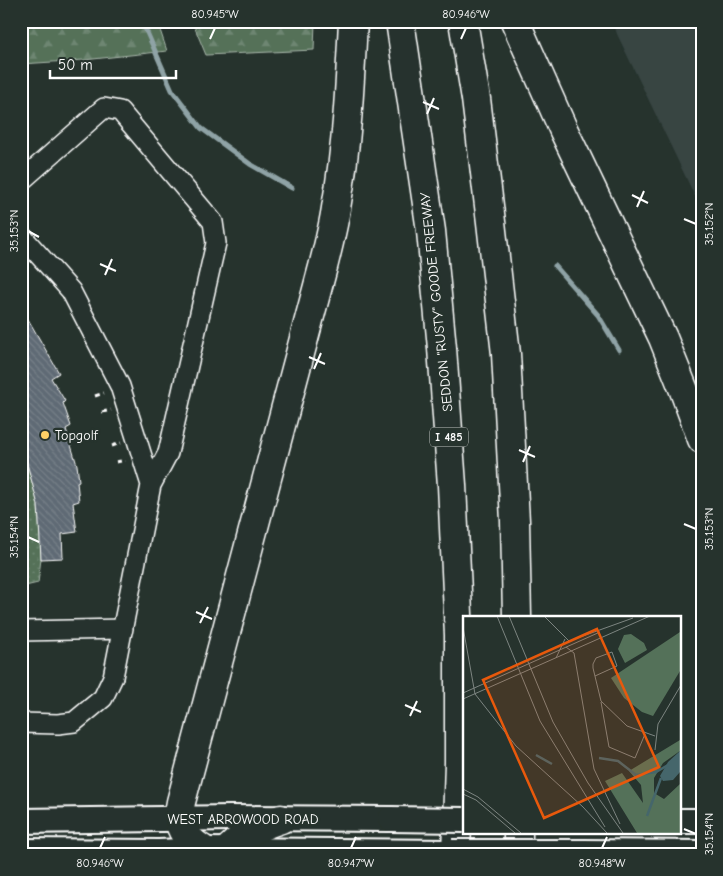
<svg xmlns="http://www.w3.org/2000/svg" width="723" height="876" font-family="'Comic Neue',sans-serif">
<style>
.built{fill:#374442}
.grass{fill:url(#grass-dots);stroke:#aab8ac}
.forest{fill:url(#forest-firs);stroke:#aab8ac}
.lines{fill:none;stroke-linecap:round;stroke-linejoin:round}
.stream{stroke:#8fa3a6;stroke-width:5}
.building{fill:url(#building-back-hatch);stroke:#fff}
.minor-casing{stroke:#fff;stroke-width:22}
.major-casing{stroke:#fff;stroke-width:28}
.highway-casing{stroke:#fff;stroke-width:31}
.path{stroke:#fff;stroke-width:3;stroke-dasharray:5 4;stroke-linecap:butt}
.minor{stroke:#26332d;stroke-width:19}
.major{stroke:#26332d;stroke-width:24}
.highway{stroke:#26332d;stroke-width:28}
.major-bridge-casing{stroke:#fff;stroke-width:28;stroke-linecap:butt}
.major-bridge{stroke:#26332d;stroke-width:24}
.ticks{fill:none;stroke:#fff;stroke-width:2}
.poi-dot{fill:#ffd166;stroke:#26332d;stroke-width:2}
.labels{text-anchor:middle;stroke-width:4.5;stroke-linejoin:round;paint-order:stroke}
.shield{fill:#26332d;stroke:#bec2c0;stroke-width:1}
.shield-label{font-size:12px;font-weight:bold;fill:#fff}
.street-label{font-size:14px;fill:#fff;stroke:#26332d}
.poi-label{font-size:14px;fill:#fff;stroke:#26332d;text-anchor:start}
.inset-river{fill:none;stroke:#45666b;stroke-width:2.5}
.inset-road{fill:none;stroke:#7d8581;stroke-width:1}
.view{fill:#e8590c;fill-opacity:0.15;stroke:#e8590c;stroke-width:2.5}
.inset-edge{fill:none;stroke:#fff;stroke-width:2.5}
.neatline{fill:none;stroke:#fff;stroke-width:2}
.ticks-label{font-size:12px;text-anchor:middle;fill:#fff}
</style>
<defs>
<pattern id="grass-dots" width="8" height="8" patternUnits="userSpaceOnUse" patternTransform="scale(1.25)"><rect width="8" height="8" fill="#547159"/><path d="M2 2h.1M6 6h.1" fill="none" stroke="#6e8672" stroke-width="1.8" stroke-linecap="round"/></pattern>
<pattern id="forest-firs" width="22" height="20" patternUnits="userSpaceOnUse" patternTransform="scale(1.25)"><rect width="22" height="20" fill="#547159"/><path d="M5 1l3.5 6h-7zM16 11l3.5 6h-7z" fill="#6e8672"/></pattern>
<pattern id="building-back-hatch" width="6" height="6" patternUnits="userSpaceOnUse" patternTransform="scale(1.25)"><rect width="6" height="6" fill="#5f6a74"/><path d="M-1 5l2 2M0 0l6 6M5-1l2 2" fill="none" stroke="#778089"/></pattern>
</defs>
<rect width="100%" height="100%" fill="#26332d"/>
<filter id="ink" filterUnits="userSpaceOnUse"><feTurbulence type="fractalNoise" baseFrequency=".02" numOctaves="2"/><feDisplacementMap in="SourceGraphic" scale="10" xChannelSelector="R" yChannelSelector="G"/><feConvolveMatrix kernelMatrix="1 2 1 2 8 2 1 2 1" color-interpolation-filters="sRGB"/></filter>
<g filter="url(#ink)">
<!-- built -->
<path class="built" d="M613,21H702V211L617,34Z"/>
<!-- grass -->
<path class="grass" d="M21,441L38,505L41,559L38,583L21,587Z"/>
<!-- forest -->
<path class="forest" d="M21,21H157L167,51L84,60L21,64Z
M192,21H315L314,50L206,55Z"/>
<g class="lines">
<!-- stream -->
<path class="stream" d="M142,21L172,90L201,128L250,164L292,188
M555,266L598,315L619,350"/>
</g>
<!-- building -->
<path class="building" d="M21,307L59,373L51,378L65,401L63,403L71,426L66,429L77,465L79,481L77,482L79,501L73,503L77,532L62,534L63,558L41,559L38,505L21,441Z"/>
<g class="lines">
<defs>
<path id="minor" d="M21,181L104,108L120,111L213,222L216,243L168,453L151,485
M21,235L71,291L120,386L151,485L113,677L103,698L74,722L58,724L21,723
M21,631L123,629"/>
<path id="major" d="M21,821L231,818L390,819
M679,821H702
M21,851L159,852L204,850L452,852
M583,852L702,853"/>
<path id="highway" d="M400,21L431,231L442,348L452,485L459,635V762L456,855
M463,21L476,99L491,222L506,354L515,521L517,617
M515,21L564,131L663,338L683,388L702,439
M204,850C192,843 180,833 179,818C179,813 180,807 181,802L323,267C328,247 333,228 336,208C347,146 350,84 353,21
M223,855C242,835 255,827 281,819
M518,855V832"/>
</defs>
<!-- minor casing -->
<use href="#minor" class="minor-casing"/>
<!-- major casing -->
<use href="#major" class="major-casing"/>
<!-- highway casing -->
<use href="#highway" class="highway-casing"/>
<!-- path -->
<path class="path" d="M95,396L104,393
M102,412L111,410
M112,446L121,443
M116,462L125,460"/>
<!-- minor -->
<use href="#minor" class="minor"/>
<!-- major -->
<use href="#major" class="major"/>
<!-- highway -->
<use href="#highway" class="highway"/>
<defs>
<path id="major-bridge" d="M390,819L464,820
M452,852H583"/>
</defs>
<!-- major-bridge casing -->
<use href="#major-bridge" class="major-bridge-casing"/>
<!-- major-bridge -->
<use href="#major-bridge" class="major-bridge"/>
</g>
</g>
<!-- ticks -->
<path class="ticks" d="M210,39L215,28M461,39L466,28M423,102L439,109M427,114L434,98M632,195L648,203M637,207L644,191M684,219L696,224M28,231L39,237M100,264L116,271M105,275L112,259M309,357L325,364M314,369L321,353M519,450L535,457M523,462L530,446M684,524L696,529M28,537L39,542M196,612L212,619M200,623L208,607M405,705L421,712M410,716L417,701M684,829L696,834M100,848L105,837M351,848L356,837M602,848L607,837"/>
<!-- markers -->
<circle class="poi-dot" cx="45" cy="435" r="5"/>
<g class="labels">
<!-- shield labels -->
<rect class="shield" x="430" y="427.5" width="38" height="19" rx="4"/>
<g class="shield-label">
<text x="449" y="441">I 485</text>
</g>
<!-- street labels -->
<g class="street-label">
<text transform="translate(436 302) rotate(-96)" y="5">SEDDON "RUSTY" GOODE FREEWAY</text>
<text x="243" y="824">WEST ARROWOOD ROAD</text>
</g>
<!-- poi labels -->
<g class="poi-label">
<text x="55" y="440">Topgolf</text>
</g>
</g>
<!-- overview -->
<g transform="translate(463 616)">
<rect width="218" height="218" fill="#26332d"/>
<path d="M217,16V55L190,100L179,96L161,82L148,62Z" fill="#547159"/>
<path d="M168,18L181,27L184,34L162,47L155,33L161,19ZM217,124V135L200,147L191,162V177L201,183L217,168V217H174L142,165L159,157L180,187L178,169L166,155Z" fill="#547159"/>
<path d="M217,135V156L210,164L200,165L197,160L205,146Z" fill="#45666b"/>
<path class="inset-river" d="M73,139L89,148M136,142L155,145L173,159L193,156L205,149M184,200L198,162"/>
<path class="inset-road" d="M34,0L77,105L142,211M46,0L90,106L125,167L160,217M81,0L106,25L170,2M0,11L12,78L53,130L120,191L144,217M103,31L111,37L131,153L157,208M93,42L102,23M132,60L154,50L149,36L133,42L130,48V52L138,85L164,110L192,120M0,77L137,16M0,83L187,0M138,86L146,131L172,142L182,118M192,134L195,108L218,69M0,173L15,181L58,217M0,178L13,184L52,217"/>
<path class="view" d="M134,13L196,151L81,202L20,64Z"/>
<rect width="218" height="218" class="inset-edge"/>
</g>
<!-- margin -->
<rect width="723" height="876" fill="none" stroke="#26332d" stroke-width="55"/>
<!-- scale -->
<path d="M50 70v8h126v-8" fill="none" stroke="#ffffff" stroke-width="2.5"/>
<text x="58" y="70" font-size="15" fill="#ffffff" stroke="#26332d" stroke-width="4" paint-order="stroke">50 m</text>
<rect x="28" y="28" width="668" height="820" class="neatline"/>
<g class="ticks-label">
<text x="215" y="18">80.945°W</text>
<text x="466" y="18">80.946°W</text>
<text transform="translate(709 224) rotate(-90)" y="4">35.152°N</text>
<text transform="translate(14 231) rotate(-90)" y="4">35.153°N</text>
<text transform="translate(709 529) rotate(-90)" y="4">35.153°N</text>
<text transform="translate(14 537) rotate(-90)" y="4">35.154°N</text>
<text transform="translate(709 834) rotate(-90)" y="4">35.154°N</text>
<text x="100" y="867">80.946°W</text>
<text x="351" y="867">80.947°W</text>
<text x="602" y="867">80.948°W</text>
</g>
</svg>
